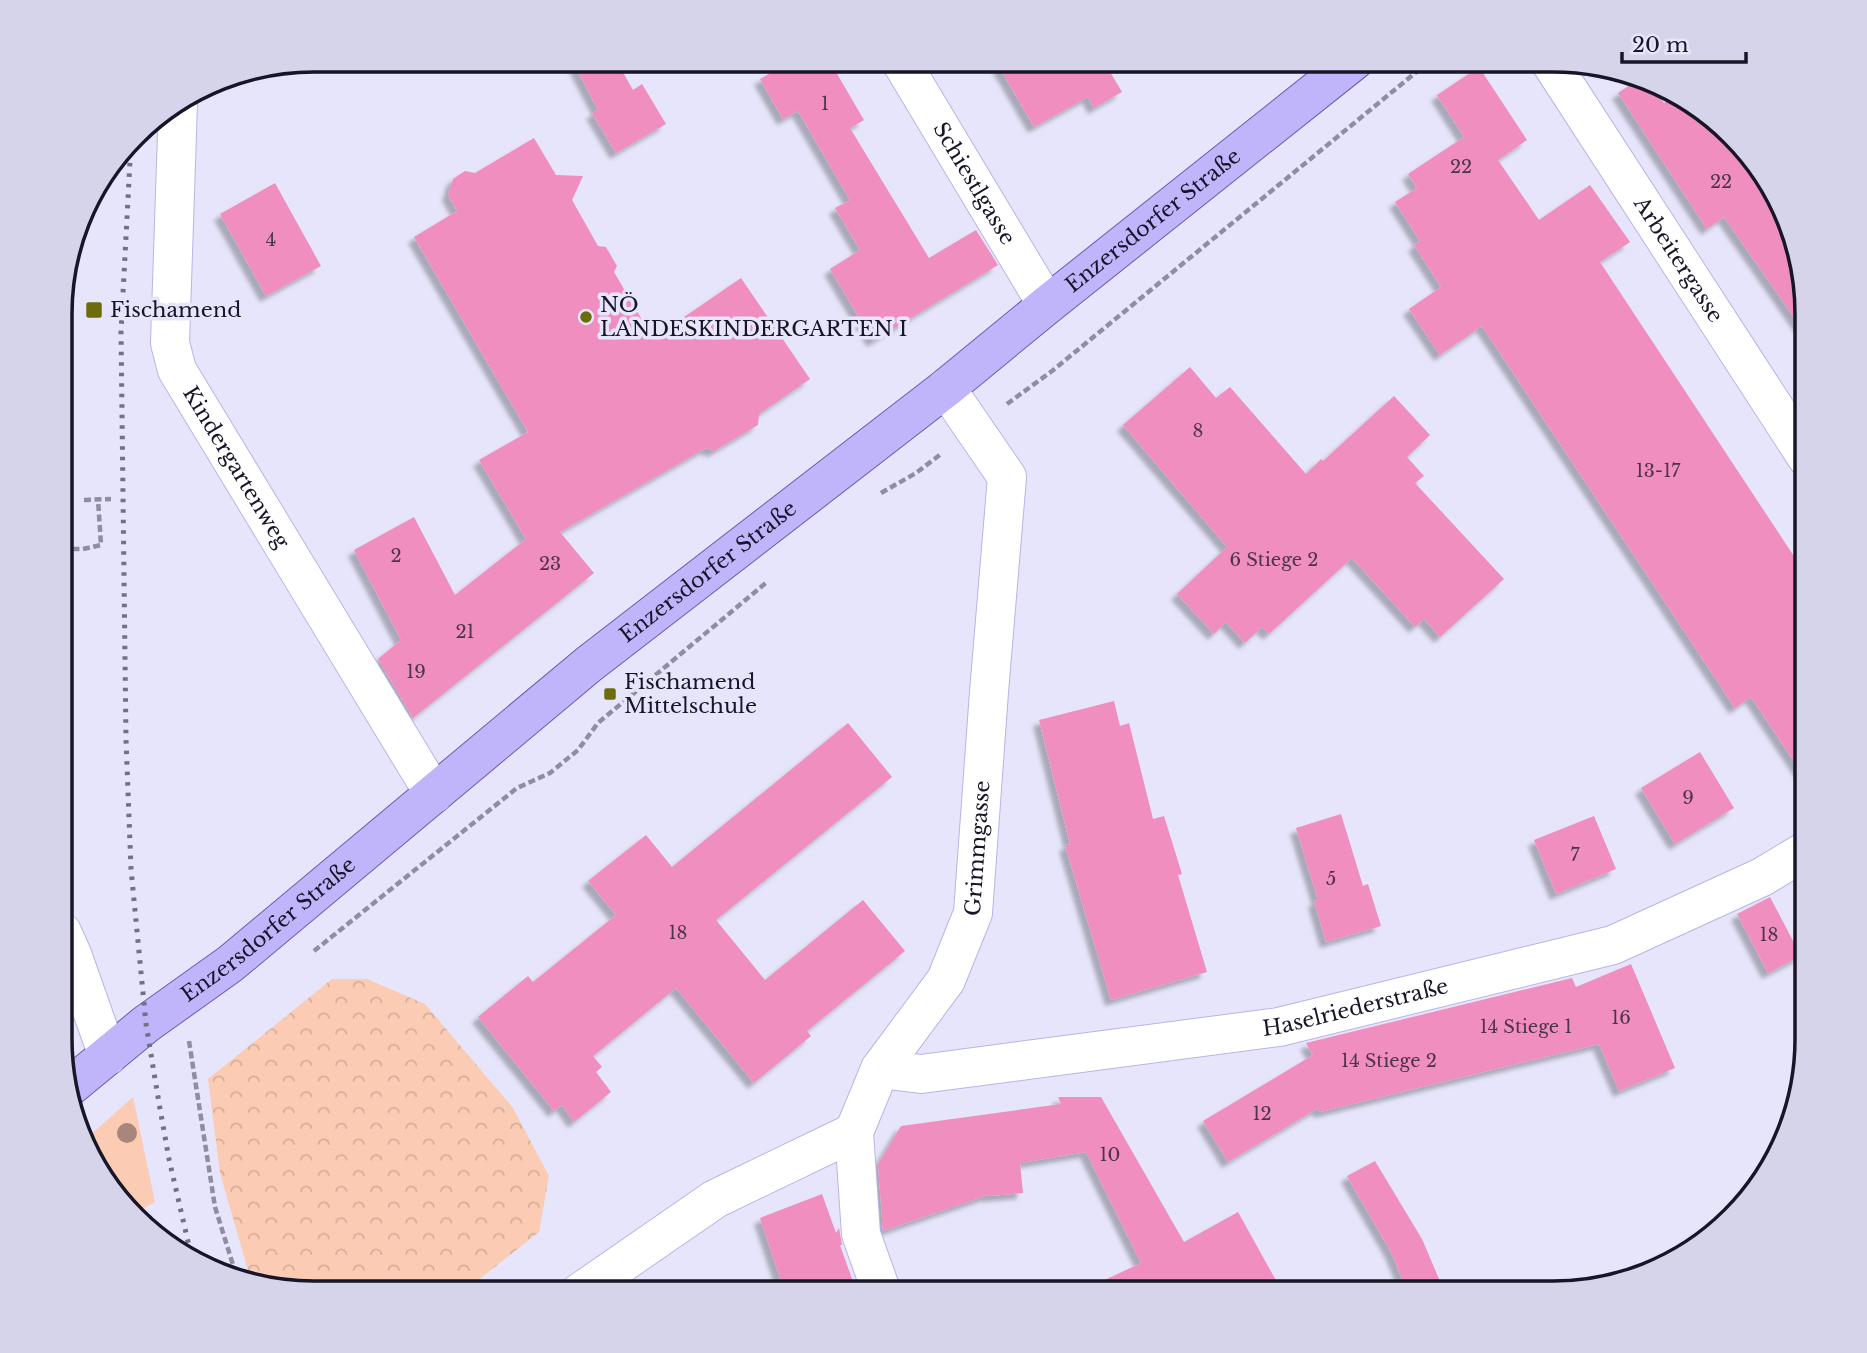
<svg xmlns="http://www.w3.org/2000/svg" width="1867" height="1353" font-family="'Libre Baskerville',serif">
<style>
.grass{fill:#fbccb3}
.forest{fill:url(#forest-crowns)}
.building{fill:#ef8ebf;filter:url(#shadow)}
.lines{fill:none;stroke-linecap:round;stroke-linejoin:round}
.minor-casing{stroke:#b9b4e7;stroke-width:40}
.major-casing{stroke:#6a5caf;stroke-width:40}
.path{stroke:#908da2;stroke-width:4.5;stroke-dasharray:7 3.5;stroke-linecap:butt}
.minor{stroke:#fff;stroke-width:38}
.major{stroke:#c0b4fa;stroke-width:38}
.rail{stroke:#727084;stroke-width:5;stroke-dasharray:3.5 7;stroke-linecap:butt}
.tree{fill:#a8867b}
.poi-dot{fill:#6d6c0b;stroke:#e7e5fb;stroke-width:2.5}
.labels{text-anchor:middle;stroke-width:7;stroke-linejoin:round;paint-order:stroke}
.number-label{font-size:18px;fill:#4e334e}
.street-label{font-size:21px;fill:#181528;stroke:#e7e5fb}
.poi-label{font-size:21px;fill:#181528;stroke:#e7e5fb;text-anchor:start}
.rim{fill:none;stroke:#181528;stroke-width:3.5}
</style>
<defs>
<pattern id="forest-crowns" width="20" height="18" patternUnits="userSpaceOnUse" patternTransform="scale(1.75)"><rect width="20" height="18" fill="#fbccb3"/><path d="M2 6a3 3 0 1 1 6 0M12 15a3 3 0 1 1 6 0" fill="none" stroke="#d6ae9a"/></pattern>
<filter id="shadow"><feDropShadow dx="-6" dy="6" stdDeviation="2" flood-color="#0004"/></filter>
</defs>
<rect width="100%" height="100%" fill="#e7e5fb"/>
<!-- grass -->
<path class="grass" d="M133,1097L155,1202L135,1213L93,1166L85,1140Z"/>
<!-- forest -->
<path class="forest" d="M332,979H367L425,1004L513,1108L549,1176L539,1232L462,1293H297L254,1284L247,1267L220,1173L208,1079Z"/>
<!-- building -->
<path class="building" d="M572,60H616L633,90L642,84L666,124L616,153L592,113L598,110Z
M792,60H829L864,120L850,128L929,258L976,230L998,265L873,341L830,269L860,250L835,208L850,200L798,111L783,119L760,79Z
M995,60H1103L1122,92L1094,108L1088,97L1034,127Z
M1479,67L1527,140L1498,160L1539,220L1590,185L1630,242L1600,262L1807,576V781L1751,697L1735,708L1482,326L1440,355L1409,309L1441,287L1414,245L1420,241L1395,202L1417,188L1408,174L1464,137L1437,95Z
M1642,77L1647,78L1664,103L1677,94L1708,112L1781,201L1807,297V336L1724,217L1707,229L1618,93Z
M534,138L556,175L583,176L572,200L598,246L606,247L617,266L614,272L641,318L648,319L658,335L741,278L810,379L759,414L758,425L714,451L706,448L560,532L594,573L413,718L378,659L401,640L354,550L414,517L455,595L526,539L479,460L528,432L414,237L457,211L448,195L453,179L465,171L475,173Z
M275,183L321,266L266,296L220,214Z
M1190,367L1216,398L1230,387L1306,474L1321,459L1323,461L1394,396L1430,435L1407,457L1424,476L1415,483L1504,579L1440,637L1424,619L1415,627L1352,558L1269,634L1262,627L1245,643L1226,622L1214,634L1177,594L1227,547L1123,425Z
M1114,701L1120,726L1129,723L1153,819L1164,816L1182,874L1178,875L1207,972L1111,1000L1065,845L1070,844L1039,720Z
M848,723L892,777L716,920L765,980L863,900L905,951L807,1031L811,1036L754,1083L676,988L593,1056L602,1067L596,1072L611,1092L574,1122L562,1105L554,1111L478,1017L528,976L533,982L616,915L588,881L646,835L672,867Z
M1700,752L1734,808L1675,844L1641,788Z
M1341,814L1363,886L1368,884L1381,926L1326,942L1314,901L1318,900L1296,828Z
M1594,816L1616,869L1556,894L1534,840Z
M1770,897L1801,956L1768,973L1737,914Z
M1631,964L1675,1068L1619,1091L1599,1044L1320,1112L1318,1108L1228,1162L1203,1121L1313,1055L1306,1043L1572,978L1576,987Z
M1058,1097H1101L1184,1242L1238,1212L1283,1293H1077L1141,1263L1086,1152L1020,1163L1023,1193L989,1196L988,1195L883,1231L878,1164L901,1126L1061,1104Z
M1375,1161L1422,1239L1445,1293H1408L1391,1252L1347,1176Z
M822,1194L836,1233L839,1228L842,1245H840L857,1293H785L760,1218Z"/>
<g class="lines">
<defs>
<g id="minor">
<path id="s1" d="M900,60L1047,305"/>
<path id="s2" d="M1549,60L1807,458"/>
<path id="s3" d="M178,103L170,343L177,370L434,794"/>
<path d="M62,932L72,954L108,1056"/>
<path id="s4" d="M880,1069L921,1074L1279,1027L1613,945L1762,877L1807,850"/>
<path d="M579,1293L715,1199L854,1132"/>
<path id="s5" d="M882,1293L861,1234L854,1132L880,1069L946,980L973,913L989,692L1007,477L946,388"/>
</g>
<g id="major">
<path id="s6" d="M67,1089L146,1024L230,964L589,664L946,388L1047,305L1355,60"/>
</g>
</defs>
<!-- minor casing -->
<use href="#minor" class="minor-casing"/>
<!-- major casing -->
<use href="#major" class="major-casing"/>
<!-- path -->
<path class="path" d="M1007,404L1052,371L1431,60
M881,493L916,473L941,454
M84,500L111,499
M62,549H83L101,545L98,499
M314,951L517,788L550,773L578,750L598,723L767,582
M189,1041L215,1207L238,1281"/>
<!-- minor -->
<use href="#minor" class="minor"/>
<!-- major -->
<use href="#major" class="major"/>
<!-- rail -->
<path class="rail" d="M131,142L121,331L126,740L131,869L146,1024L159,1103L169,1159L192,1259"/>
</g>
<!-- trees -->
<circle class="tree" cx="127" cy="1133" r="10"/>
<!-- markers -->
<g class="poi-dot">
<rect x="85" y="301" width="18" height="18" rx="3.5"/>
<circle cx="586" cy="317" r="7"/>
<rect x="603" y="687" width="14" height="14" rx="3.5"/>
</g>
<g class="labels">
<!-- number labels -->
<g class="number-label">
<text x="825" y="110">1</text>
<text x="1461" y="173">22</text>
<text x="1721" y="188">22</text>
<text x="271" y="246">4</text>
<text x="1198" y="437">8</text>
<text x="1658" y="477">13-17</text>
<text x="396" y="562">2</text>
<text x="1274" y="566">6 Stiege 2</text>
<text x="550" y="570">23</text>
<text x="465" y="638">21</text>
<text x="416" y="678">19</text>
<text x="1688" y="804">9</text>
<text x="1575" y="861">7</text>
<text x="1331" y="885">5</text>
<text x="678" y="939">18</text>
<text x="1769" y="941">18</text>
<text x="1621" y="1024">16</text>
<text x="1526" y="1033">14 Stiege 1</text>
<text x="1389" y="1067">14 Stiege 2</text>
<text x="1262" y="1120">12</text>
<text x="1110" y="1161">10</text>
</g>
<!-- street labels -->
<g class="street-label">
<text dy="7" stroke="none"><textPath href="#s1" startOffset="144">Schiestlgasse</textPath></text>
<text dy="7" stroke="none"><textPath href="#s6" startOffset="1391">Enzersdorfer Straße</textPath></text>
<text dy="7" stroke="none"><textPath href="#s2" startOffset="238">Arbeitergasse</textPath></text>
<text dy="7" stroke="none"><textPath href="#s3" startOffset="382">Kindergartenweg</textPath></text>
<text dy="7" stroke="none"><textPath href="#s6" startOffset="824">Enzersdorfer Straße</textPath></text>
<text dy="7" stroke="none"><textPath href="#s5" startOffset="481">Grimmgasse</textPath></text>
<text dy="7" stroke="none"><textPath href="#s6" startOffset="257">Enzersdorfer Straße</textPath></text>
<text dy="7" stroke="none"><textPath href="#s4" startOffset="481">Haselriederstraße</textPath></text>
</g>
<!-- poi labels -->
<g class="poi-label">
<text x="600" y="312">NÖ<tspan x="600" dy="24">LANDESKINDERGARTEN I</tspan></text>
<text x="110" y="317">Fischamend</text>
<text x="624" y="689">Fischamend<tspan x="624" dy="24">Mittelschule</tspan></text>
</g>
</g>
<!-- crop -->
<path d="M0 0H1867V1353H0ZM314 72H1553A242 242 0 0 1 1795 314V1039A242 242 0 0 1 1553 1281H314A242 242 0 0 1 72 1039V314A242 242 0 0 1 314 72Z" fill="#d6d4ea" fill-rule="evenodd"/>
<path class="rim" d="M314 72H1553A242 242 0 0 1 1795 314V1039A242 242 0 0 1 1553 1281H314A242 242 0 0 1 72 1039V314A242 242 0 0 1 314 72Z"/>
<!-- scale -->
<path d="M1622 52v10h124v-10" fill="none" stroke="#181528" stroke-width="3.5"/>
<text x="1632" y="52" font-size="21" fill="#181528" stroke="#e7e5fb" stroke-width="5" paint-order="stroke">20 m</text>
</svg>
